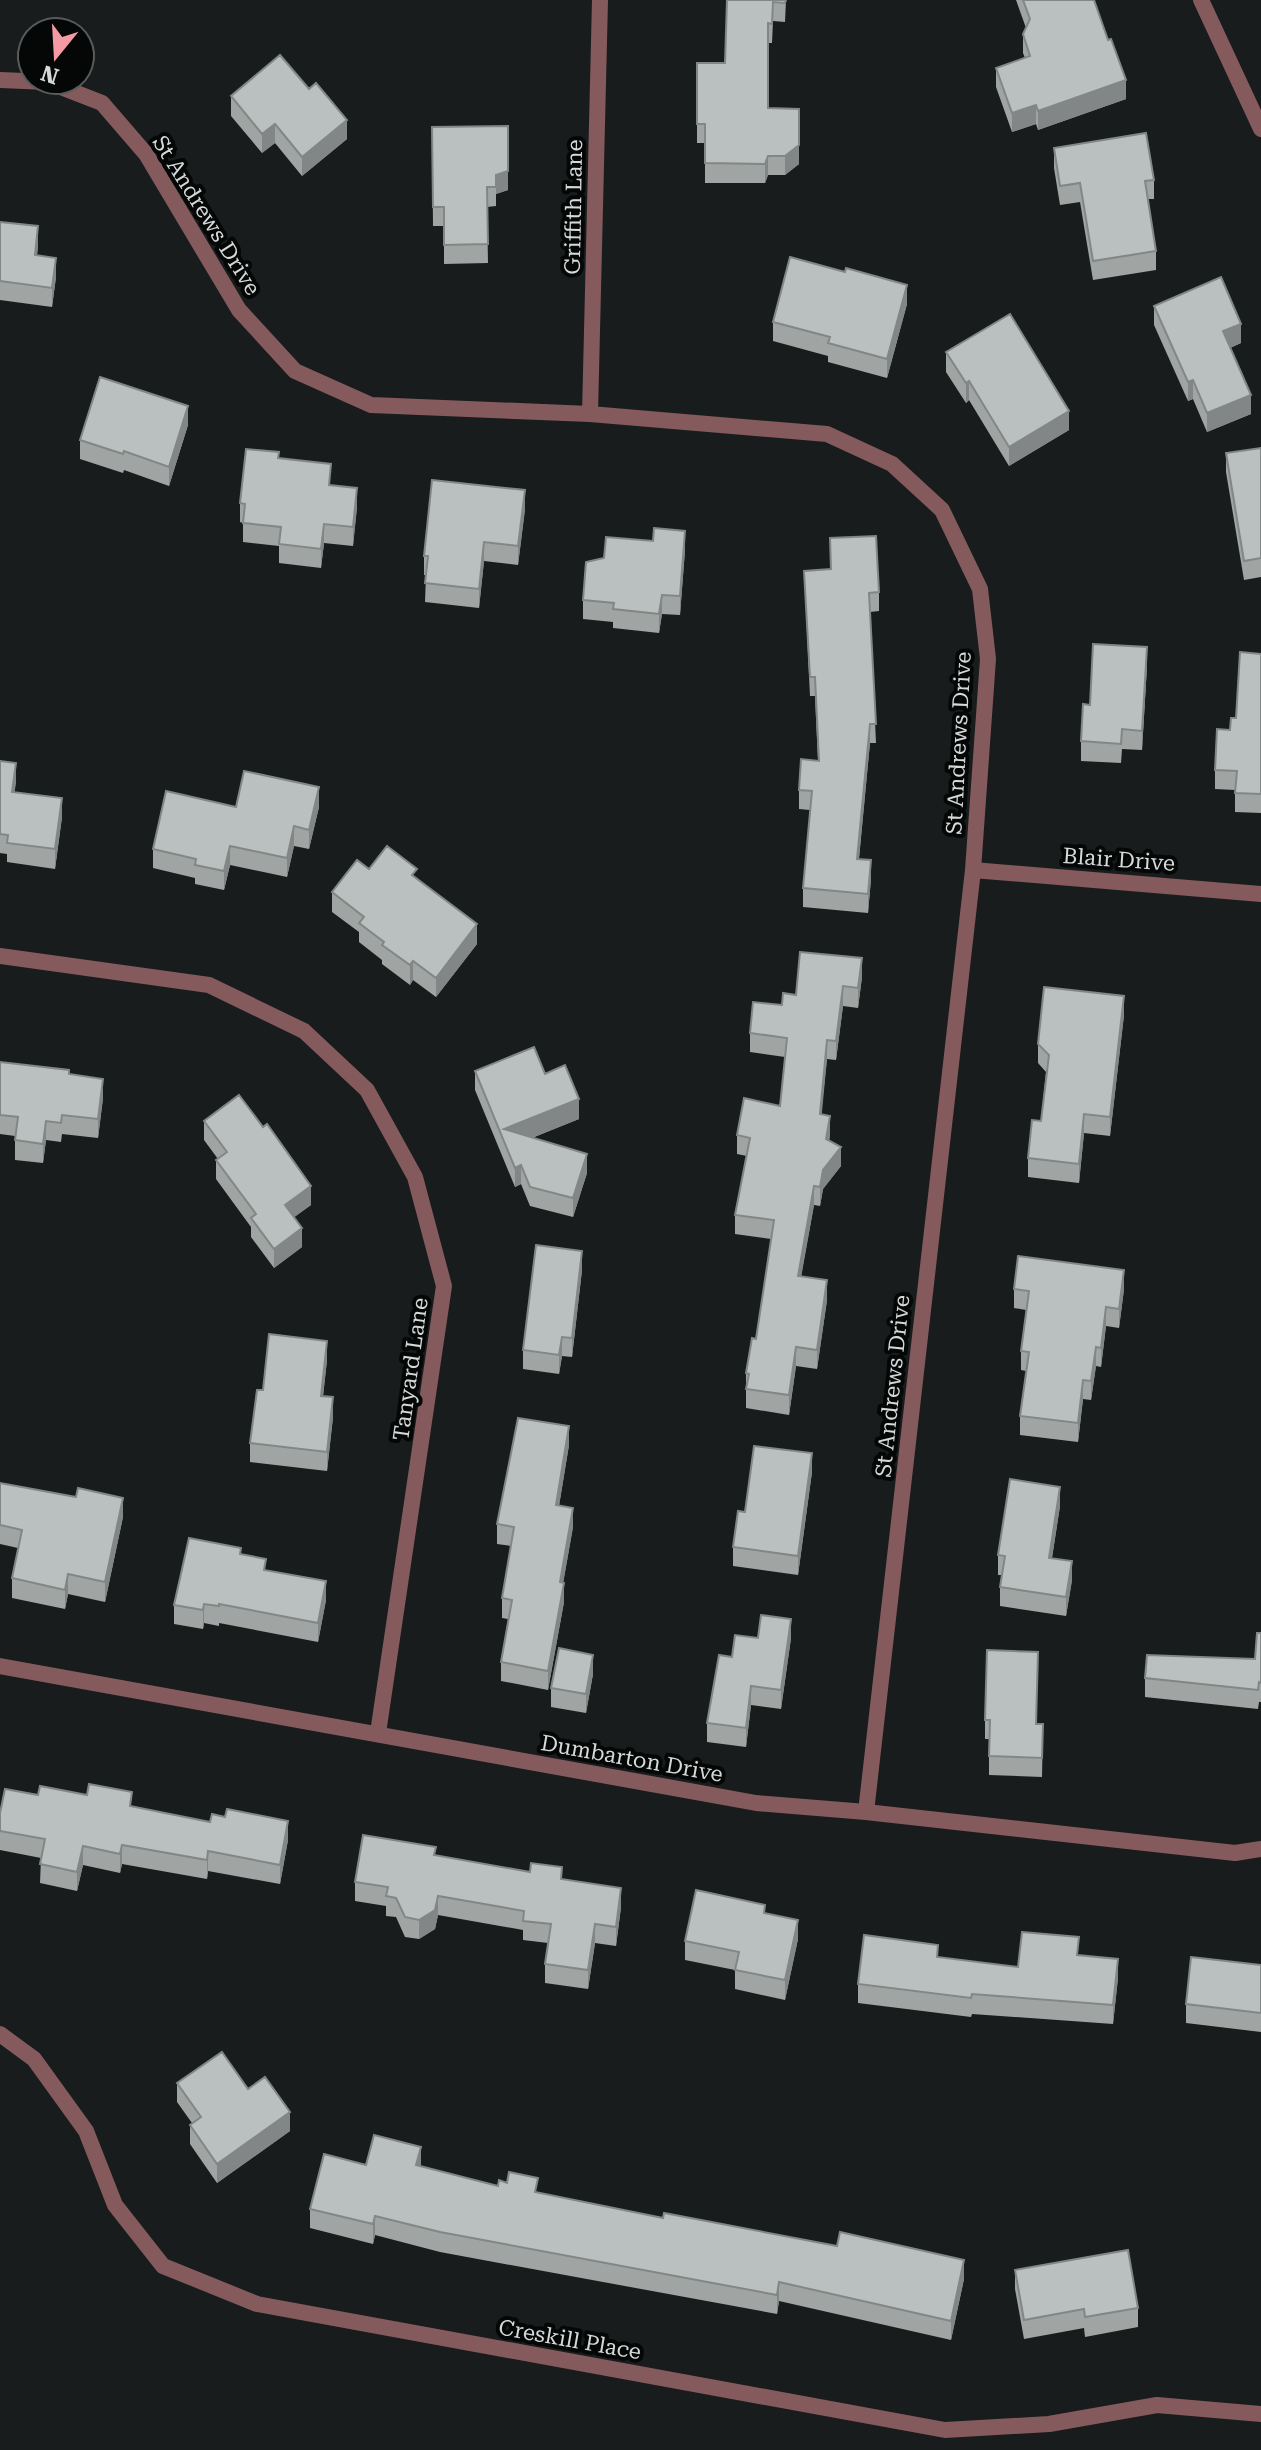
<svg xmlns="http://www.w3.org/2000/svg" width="1261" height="2450" font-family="'Roboto Serif',serif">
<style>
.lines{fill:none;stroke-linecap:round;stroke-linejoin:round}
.minor{stroke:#855a5d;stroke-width:16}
.wall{fill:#a0a5a4}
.shaded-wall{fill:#828686}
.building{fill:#bac0bf;stroke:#828686;stroke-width:2}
.labels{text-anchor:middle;stroke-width:8;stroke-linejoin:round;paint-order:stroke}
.street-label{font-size:22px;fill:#d5d9d8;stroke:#050707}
</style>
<rect width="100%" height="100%" fill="#181c1c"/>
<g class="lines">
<!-- minor -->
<path class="minor" d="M1201,0L1261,129
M0,80L48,82L102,103L146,154L239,310L295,371L371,405L590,414L827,434L892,464L942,510L980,589L988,659L973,870L866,1812
M590,414L600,0
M973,870L1261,894
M0,956L209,985L304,1031L367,1090L415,1177L444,1286L378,1733
M0,1666L756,1803L866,1812L1235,1853L1261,1849
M0,2034L34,2059L86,2131L115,2205L163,2266L257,2304L945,2430L1049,2424L1157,2405L1261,2414"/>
</g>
<!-- wall -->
<path class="wall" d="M727,0H786L785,22L773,21L772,43H768V108L799,164L785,175H768L765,183H705V143H697V63H725Z
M1016,0H1094L1126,99L1038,130L1036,124L1012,132L996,87V68L1025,58L1023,53V34L1026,28Z
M231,96L347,139L302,176L275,143L262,153L231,116Z
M432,127L508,190L496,194V206L487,207L488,263L444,264V226H433Z
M1054,148L1154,180V199H1148L1156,251V270L1093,280L1080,202L1060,205L1054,168Z
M0,222L38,246L37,255L56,277L52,307L0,300Z
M907,304L887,378L828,362V356L773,341V322Z
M1154,306L1241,343L1230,348L1251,414L1207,432L1193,399L1188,401L1154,325Z
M946,352L1069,430L1009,466L969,400L966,403L946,372Z
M188,425L169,486L124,470L123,473L80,459V440Z
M1261,448V577L1244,580L1226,472V453Z
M279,459L330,485L357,507L353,546L324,543L321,568L279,563V546L243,542V523L240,522V503Z
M525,509L518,565L484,561L479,608L425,602L426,575H424V556Z
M830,538L879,592V611L870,612L876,743H870L859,859L871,879L868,913L803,907V888L810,810L799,809V790L818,761L815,696H810L804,571L830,569Z
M685,550L680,615L662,614L659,633L613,628V622L583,619V600Z
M1261,654V813L1235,812V790L1215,789V770L1230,730L1236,718Z
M1147,666L1142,750L1122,749L1121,763L1081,761V741L1090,705Z
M0,761L16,782L14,792L62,817L55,869L7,862V854L0,853Z
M236,807H319L309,849L294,846L287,877L230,865L224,890L195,884V878L153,868V849Z
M369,869L417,878L477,944L436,997L413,980L410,985L382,964V960L359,942V932L332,912V892Z
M862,977L858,1008L843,1006L836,1060L827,1059L821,1114L830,1135L829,1141L841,1166L823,1189L820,1206L814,1205L801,1276L827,1300L817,1369L796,1366L789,1415L746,1408V1373L756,1339L771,1239L735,1234V1215L747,1156L737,1154V1135L780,1106L785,1057L750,1052V1033L782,1005L796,995Z
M1124,1015L1110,1136L1084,1133L1079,1183L1028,1177V1158L1041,1121L1046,1072L1038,1063V1044Z
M0,1062L69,1075L103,1098L98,1138L62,1134L61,1142L46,1140L43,1163L15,1160V1136L0,1134Z
M475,1071L545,1074L579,1119L532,1138L587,1173L573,1217L530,1206L521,1184L515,1187L475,1090Z
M204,1121L263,1127L311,1205L294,1217L302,1247L274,1268L251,1237V1227L216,1179V1160L218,1159L204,1140Z
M582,1270L572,1357L562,1356L559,1374L523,1369V1350Z
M1014,1289H1124L1119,1328L1106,1326L1101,1367L1096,1366L1091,1400L1083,1399L1078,1442L1020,1435V1416L1026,1371L1021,1370V1351L1026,1310L1014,1308Z
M327,1360L323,1396L333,1417L327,1471L250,1462V1443L263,1390Z
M569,1445L559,1506L573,1527L563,1583L564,1602L548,1690L501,1681V1662L508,1619L502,1618V1598L511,1546L497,1544V1524Z
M812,1472L798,1575L733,1566V1547L745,1512Z
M0,1483L123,1517L105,1602L68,1594L65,1609L12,1598V1578L18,1548L0,1544Z
M1060,1506L1052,1558L1072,1580L1066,1616L1000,1606V1587L1002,1575H998V1555Z
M241,1554L266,1570L326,1600L318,1642L219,1623V1626L204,1623L203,1629L174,1624V1605Z
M1261,1633V1702H1259L1258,1709L1145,1697V1678L1255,1659Z
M758,1638H791L781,1709L751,1705L746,1747L707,1742V1723L732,1657Z
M593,1674L586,1713L551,1707V1688Z
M985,1720L1043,1724L1042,1777L989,1775V1739H985Z
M38,1795L132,1806L288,1840L280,1884L208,1871L207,1879L122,1864L120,1873L83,1865L77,1891L40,1883L41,1858L0,1850V1813Z
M436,1856L562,1880L621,1907L616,1946L595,1943L588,1989L545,1983V1964L548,1943L523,1940V1930L438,1915L435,1929L419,1939L405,1937L396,1917L386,1916V1906L355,1901V1882Z
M765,1913L798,1939L785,2000L735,1989V1970L685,1960V1941Z
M1079,1955L1118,1978L1113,2024L972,2014L971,2017L858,2003V1984L938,1957L1018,1967Z
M1261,1965V2032L1186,2023V2004Z
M177,2083L248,2089L290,2131L217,2183L190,2144V2125L192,2123L177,2102Z
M366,2165L421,2166L498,2186L538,2193L964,2279L951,2340L779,2301L777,2314L440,2252L375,2235L373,2244L310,2228V2209Z
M1015,2270L1138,2308V2327L1085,2337L1084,2328L1024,2339L1015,2289Z"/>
<!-- shaded-wall -->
<path class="shaded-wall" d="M1126,80V99L1038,130V111Z
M1036,105V124L1012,132V113Z
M799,109V164L785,175V156Z
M347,120V139L302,176V157Z
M275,124V143L262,153V134Z
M768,156V175L765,183V164Z
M508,171V190L496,194V175Z
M38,226V246L35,274V255Z
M56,258V277L52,307V288Z
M907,285V304L887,378V359Z
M1241,324V343L1223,351V331Z
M1193,380V399L1188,401V382Z
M969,381V400L966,403V383Z
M1251,395V414L1207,432V413Z
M188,406V425L169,486V467Z
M1069,411V430L1009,466V447Z
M357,488V507L353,546V527Z
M525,490V509L518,565V546Z
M324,524V543L321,568V549Z
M685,531V550L680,615V596Z
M484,542V561L479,608V589Z
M662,595V614L659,633V614Z
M1147,647V666L1142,750V731Z
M870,724V743L857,878V859Z
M16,763V782L12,811V792Z
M319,787V807L309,849V830Z
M62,798V817L55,869V849Z
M294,826V846L287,877V858Z
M230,846V865L224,890V871Z
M871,860V879L868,913V894Z
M477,924V944L436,997V978Z
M862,958V977L858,1008V988Z
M413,961V980L410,985V965Z
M843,986V1006L836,1060V1041Z
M1124,996V1015L1110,1136V1117Z
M827,1040V1059L820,1133V1114Z
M103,1079V1098L98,1138V1119Z
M579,1099V1119L506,1148L504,1129Z
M1084,1114V1133L1079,1183V1164Z
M830,1116V1135L826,1158V1139Z
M46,1121V1140L43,1163V1144Z
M841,1147V1166L823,1189L820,1206V1187L823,1170Z
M587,1154V1173L573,1217V1198Z
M521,1165V1184L515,1187V1168Z
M311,1186V1205L285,1224V1205Z
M814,1186V1205L798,1295V1276Z
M302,1228V1247L274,1268V1249Z
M582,1251V1270L572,1357V1338Z
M1124,1270V1289L1119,1328V1309Z
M827,1280V1300L817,1369V1350Z
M1106,1307V1326L1101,1367V1348Z
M562,1337V1356L559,1374V1355Z
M327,1341V1360L321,1415V1396Z
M796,1347V1366L789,1415V1395Z
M1096,1347V1366L1091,1400V1381Z
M1083,1380V1399L1078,1442V1423Z
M333,1397V1417L327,1471V1452Z
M569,1426V1445L556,1524V1505Z
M812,1453V1472L798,1575V1556Z
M1060,1487V1506L1049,1577V1558Z
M123,1498V1517L105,1602V1582Z
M573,1508V1527L560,1601V1582Z
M1072,1561V1580L1066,1616V1597Z
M68,1574V1594L65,1609V1590Z
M326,1581V1600L318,1642V1623Z
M564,1583V1602L548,1690V1671Z
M204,1604V1623L203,1629V1610Z
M791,1619V1638L781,1709V1690Z
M593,1655V1674L586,1713V1694Z
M751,1686V1705L746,1747V1728Z
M288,1821V1840L280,1884V1865Z
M122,1845V1864L120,1873V1854Z
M83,1846V1865L77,1891V1872Z
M208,1851V1871L207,1879V1860Z
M621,1888V1907L616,1946V1927Z
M438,1896V1915L435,1929L419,1939V1920Z
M798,1920V1939L785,2000V1980Z
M595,1924V1943L588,1989V1970Z
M1118,1959V1978L1113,2024V2005Z
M290,2112V2131L217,2183V2164Z
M421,2147V2166L416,2165Z
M375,2216V2235L373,2244V2224Z
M964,2260V2279L951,2340V2321Z
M779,2282V2301L777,2314V2295Z"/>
<!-- building -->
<path class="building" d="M727,0H786L785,3L773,2L772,24L768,23V108L799,109V145L785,156H768L765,164L705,163V124H697V63H725Z
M1023,0H1094L1108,40L1111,39L1126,80L1038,111L1036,105L1012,113L996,68L1030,56L1023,34L1030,19Z
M280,55L309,89L316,83L347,120L302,157L275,124L262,134L231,96Z
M508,126V171L496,175V187H487L488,244L444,245V207H433L432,127Z
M1146,133L1154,180L1145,181L1156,251L1093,261L1080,183L1060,186L1054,148Z
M0,222L38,226L35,255L56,258L52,288L0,281Z
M790,257L845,272L846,268L907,285L887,359L828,343L830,337L773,322Z
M1221,277L1241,324L1223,331L1251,395L1207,413L1193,380L1188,382L1154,306Z
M1010,314L1069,411L1009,447L969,381L966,383L946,352Z
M100,377L188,406L169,467L124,451L123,454L80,440Z
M1261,448V558L1244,561L1226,453Z
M246,449L279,452L278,458L331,464L329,485L357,488L353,527L324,524L321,549L279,544L281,527L243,523L245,504L240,503Z
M432,480L525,490L518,546L484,542L479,589L425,583L428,556H424Z
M654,528L685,531L680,596L662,595L659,614L613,609L614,603L583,600L586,562L604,558L606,537L653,541Z
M876,536L879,592L869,593L876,724H870L857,859L871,860L868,894L803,888L812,791L799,790L801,759L819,761L815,677H810L804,571L831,569L830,538Z
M1093,644L1147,647L1142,731L1122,729L1121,744L1081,741L1083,704L1090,705Z
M1240,652L1261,654V794L1235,793L1237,771L1215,770L1217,729L1230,730L1231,718H1236Z
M0,761L16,763L12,792L62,798L55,849L7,843L8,835L0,834Z
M244,771L319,787L309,830L294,826L287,858L230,846L224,871L195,865L196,859L153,849L166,791L236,807Z
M387,846L417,869L412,875L477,924L436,978L413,961L410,965L382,945L384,942L359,923L364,917L332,892L357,860L369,869Z
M800,952L862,958L858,988L843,986L836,1041L827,1040L820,1114L830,1116L826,1139L841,1147L823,1170L820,1187L814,1186L798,1276L827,1280L817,1350L796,1347L789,1395L746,1389L749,1374L746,1373L752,1338L756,1339L774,1220L735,1215L750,1138L737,1135L744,1098L780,1106L787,1038L750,1033L753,1002L782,1005L783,993L796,995Z
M1044,987L1124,996L1110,1117L1084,1114L1079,1164L1028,1158L1032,1120L1041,1121L1049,1055L1038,1044Z
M534,1047L545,1074L565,1065L579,1099L504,1129L587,1154L573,1198L530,1187L521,1165L515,1168L475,1071Z
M0,1062L69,1070V1074L103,1079L98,1119L62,1115L61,1123L46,1121L43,1144L15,1140L18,1117L0,1115Z
M239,1095L263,1127L267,1124L311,1186L285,1205L302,1228L274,1249L251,1218L256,1214L216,1160L227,1152L204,1121Z
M536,1245L582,1251L572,1338L562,1337L559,1355L523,1350Z
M1018,1256L1124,1270L1119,1309L1106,1307L1101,1348L1096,1347L1091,1381L1083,1380L1078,1423L1020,1416L1029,1352L1021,1351L1029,1291L1014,1289Z
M269,1334L327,1341L321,1396L333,1397L327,1452L250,1443L257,1390H263Z
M518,1418L569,1426L556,1505L573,1508L560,1582L564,1583L548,1671L501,1662L512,1600L502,1598L514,1527L497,1524Z
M754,1446L812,1453L798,1556L733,1547L738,1511L745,1512Z
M1010,1479L1060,1487L1049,1558L1072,1561L1066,1597L1000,1587L1005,1556L998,1555Z
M0,1483L76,1497L78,1488L123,1498L105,1582L68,1574L65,1590L12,1578L22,1530L0,1525Z
M189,1538L241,1548L240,1554L266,1559L264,1570L326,1581L318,1623L219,1604V1606L204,1604L203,1610L174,1605Z
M761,1615L791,1619L781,1690L751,1686L746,1728L707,1723L719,1655L732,1657L735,1635L758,1638Z
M1257,1633H1261V1683L1259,1682L1258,1690L1145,1678L1147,1655L1255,1659Z
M559,1648L593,1655L586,1694L551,1688Z
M987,1650L1038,1652L1036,1724H1043L1042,1758L989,1756L990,1720H985Z
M89,1784L132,1792L130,1806L210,1822L212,1814L225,1817L227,1809L288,1821L280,1865L208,1851L207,1860L122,1845L120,1854L83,1846L77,1872L40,1864L45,1839L0,1831V1813L5,1789L38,1795L40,1786L87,1795Z
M363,1835L436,1847L434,1855L530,1872L531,1863L562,1867L561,1879L621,1888L616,1927L595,1924L588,1970L545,1964L551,1924L523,1921L524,1911L438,1896L435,1910L419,1920L405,1917L396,1898L386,1896L388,1887L355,1882Z
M696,1890L765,1905L764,1913L798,1920L785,1980L735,1970L739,1952L685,1941Z
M1022,1932L1079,1937L1077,1955L1118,1959L1113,2005L972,1994L971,1998L858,1984L864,1935L938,1945L937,1957L1018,1967Z
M1191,1957L1261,1965V2013L1186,2004Z
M222,2052L248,2089L265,2077L290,2112L217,2164L190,2125L201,2117L177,2083Z
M374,2135L421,2147L416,2165L498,2186L499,2180L507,2183L509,2172L538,2178L535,2192L663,2218L664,2213L837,2246L840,2232L964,2260L951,2321L779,2282L777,2295L440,2232L375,2216L373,2224L310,2209L324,2154L366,2165Z
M1128,2250L1138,2308L1085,2317L1084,2309L1024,2320L1015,2270Z"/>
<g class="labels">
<!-- street labels -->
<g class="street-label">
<text transform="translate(573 207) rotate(-89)" y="8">Griffith Lane</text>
<text transform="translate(207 215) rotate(58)" y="8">St Andrews Drive</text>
<text transform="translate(958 743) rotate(-87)" y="8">St Andrews Drive</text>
<text transform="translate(1119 859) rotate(4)" y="8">Blair Drive</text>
<text transform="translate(410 1369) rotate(-82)" y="8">Tanyard Lane</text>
<text transform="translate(892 1386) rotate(-84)" y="8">St Andrews Drive</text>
<text transform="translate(632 1758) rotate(10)" y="8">Dumbarton Drive</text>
<text transform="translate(570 2339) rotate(10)" y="8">Creskill Place</text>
</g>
</g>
<!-- north arrow -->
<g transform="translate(56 56) rotate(198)"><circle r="38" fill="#050707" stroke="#585b5b" stroke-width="2"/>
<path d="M0-6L14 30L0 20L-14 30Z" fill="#f49aa2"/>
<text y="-12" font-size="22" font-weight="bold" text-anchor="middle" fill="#d5d9d8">N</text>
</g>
</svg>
